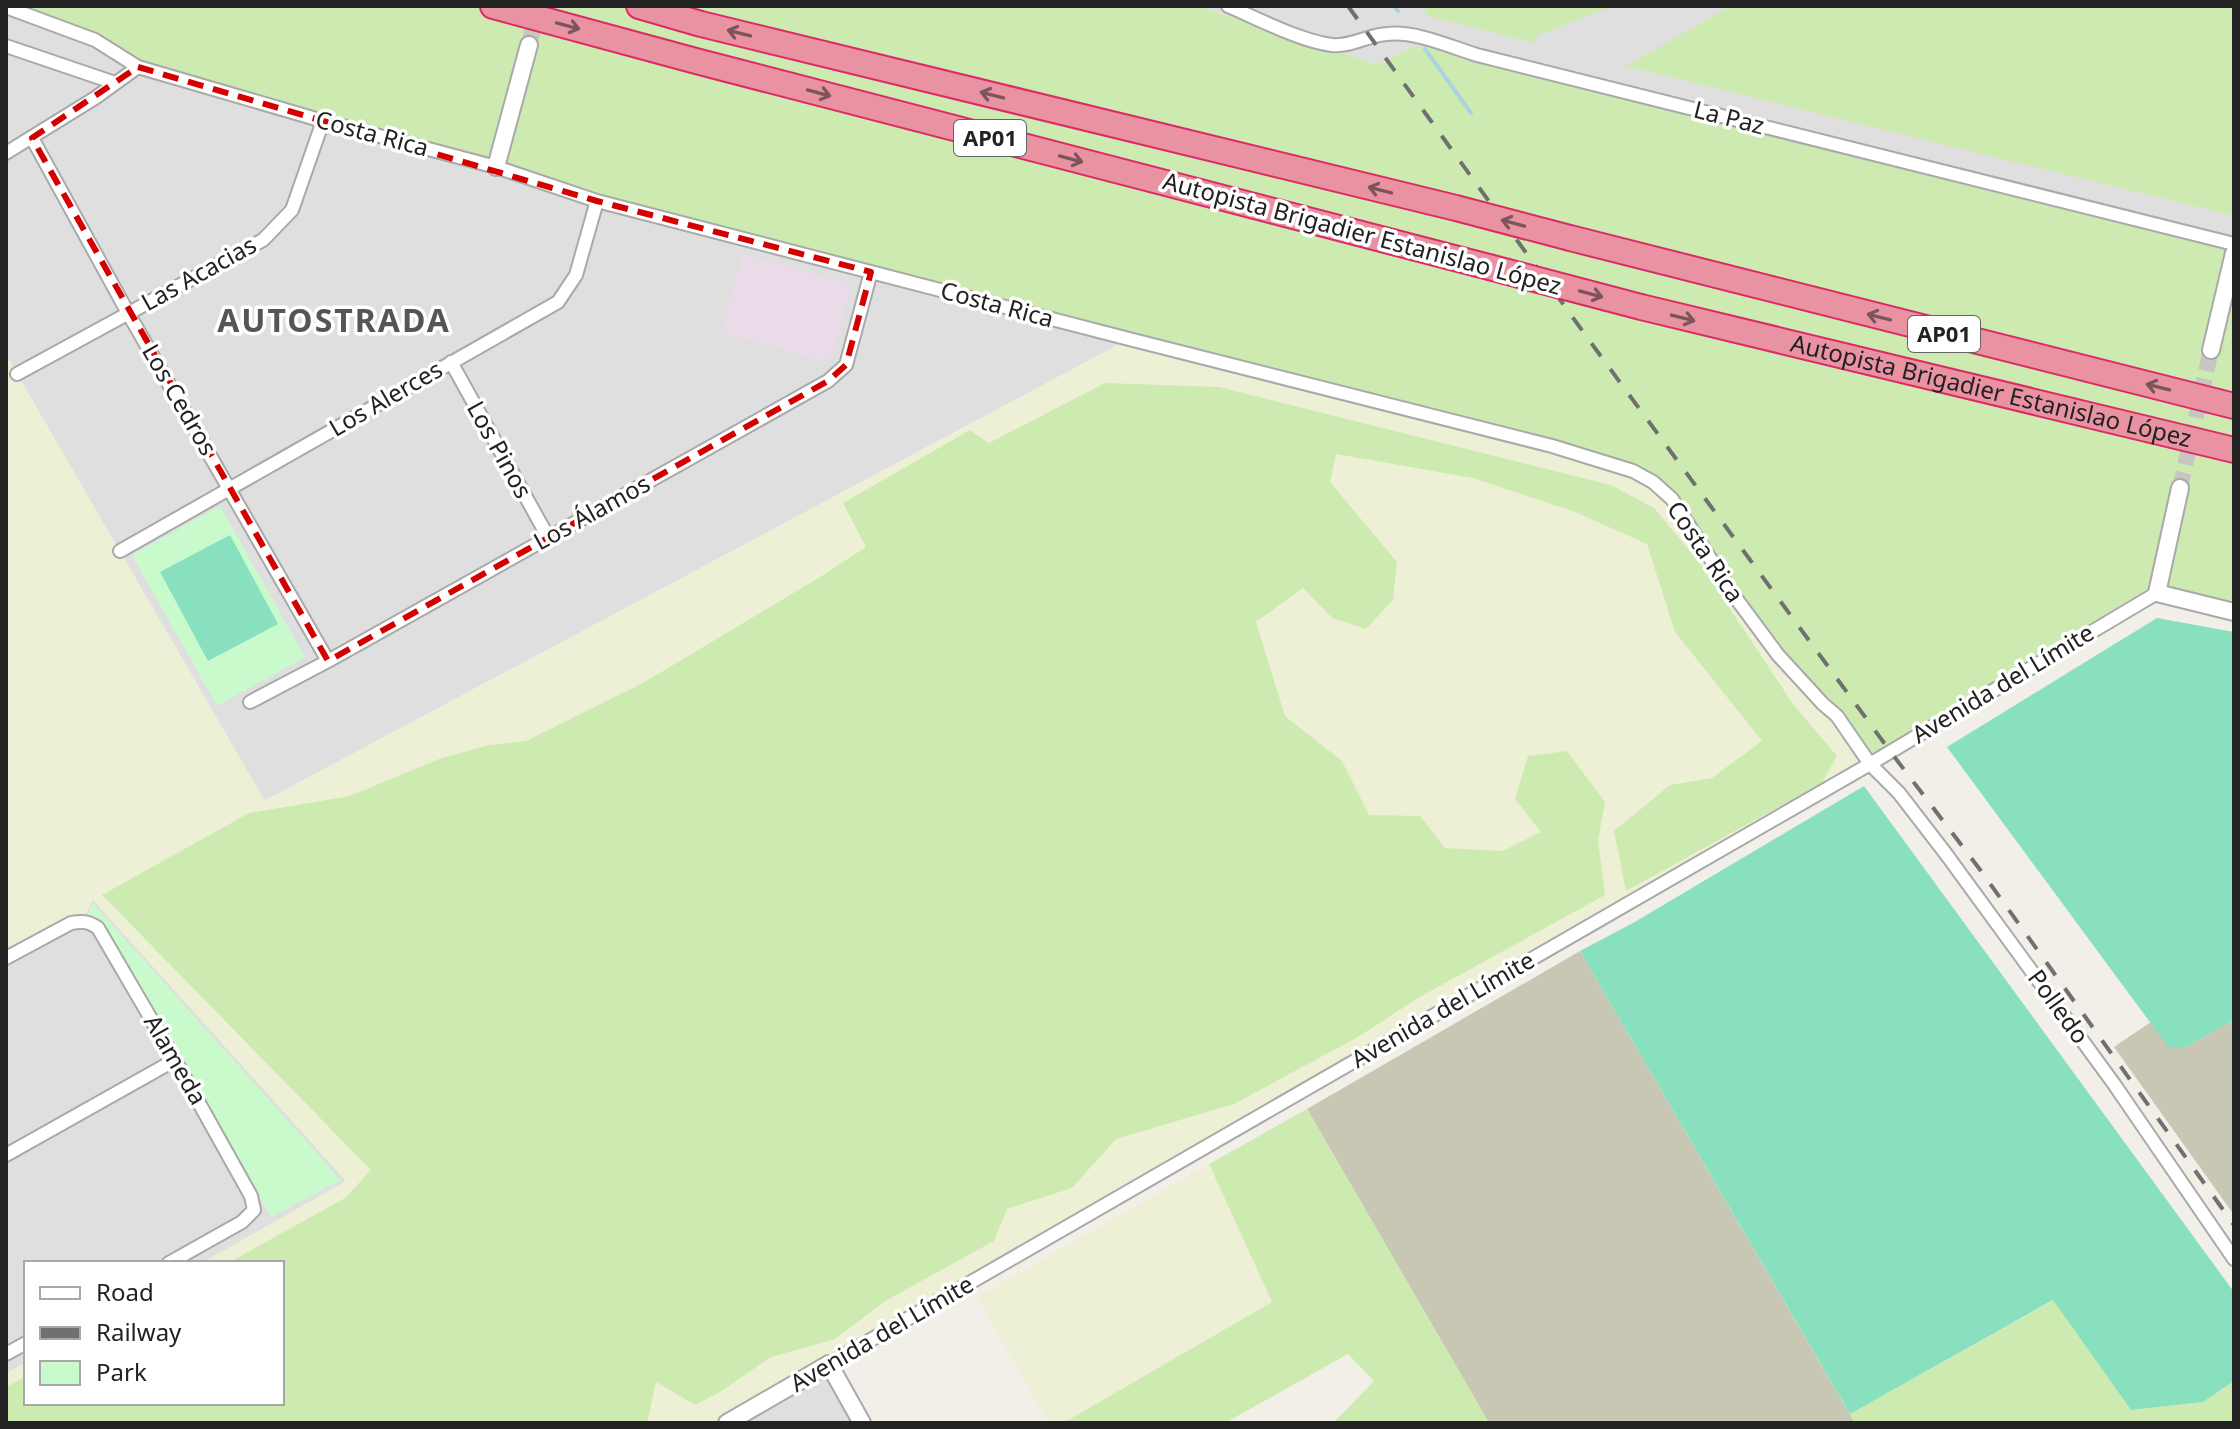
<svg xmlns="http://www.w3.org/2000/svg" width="2240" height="1429" font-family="'Noto Sans',sans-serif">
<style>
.residential{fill:#e0dfdf}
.industrial{fill:#ebdbe8}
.construction{fill:#c7c7b4}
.farmland{fill:#eef0d5}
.grass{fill:#cdebb0}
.park{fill:#c8facc}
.pitch{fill:#88e0be}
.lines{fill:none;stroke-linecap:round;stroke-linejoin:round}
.stream{stroke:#aad3df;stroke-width:4}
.tertiary-tunnel{stroke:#c8c6c1;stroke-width:16;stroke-dasharray:16 8;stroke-linecap:butt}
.minor-casing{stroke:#a9a9a9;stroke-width:16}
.tertiary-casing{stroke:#a9a9a9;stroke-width:20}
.motorway-casing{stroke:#dc2a67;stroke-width:28}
.minor{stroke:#fff;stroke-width:12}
.tertiary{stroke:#fff;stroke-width:16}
.motorway{stroke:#e892a2;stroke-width:24}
.rail{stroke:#707070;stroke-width:4;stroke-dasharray:16 16;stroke-linecap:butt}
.motorway-bridge-casing{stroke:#dc2a67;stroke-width:28;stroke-linecap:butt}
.motorway-bridge{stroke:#e892a2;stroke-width:24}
.oneway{stroke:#7b545c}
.marked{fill:none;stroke:#d40000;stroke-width:6;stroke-dasharray:16 10;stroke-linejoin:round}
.labels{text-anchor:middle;stroke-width:7;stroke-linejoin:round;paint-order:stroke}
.shield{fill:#fff;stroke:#646464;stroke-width:2}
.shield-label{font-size:22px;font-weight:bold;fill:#222}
.street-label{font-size:24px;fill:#222;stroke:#fff}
.district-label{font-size:32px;font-weight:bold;letter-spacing:2px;fill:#555;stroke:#fff}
</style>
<rect width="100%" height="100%" fill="#f2efe9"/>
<!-- residential -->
<path class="residential" d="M1196,6H2234V244L1417,46L1376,64Z
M6,7L1129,339L264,801L6,355Z
M93,899L346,1181L202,1263H26V1362L6,1374V958Z
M829,1364L862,1423H727Z"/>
<!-- industrial -->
<path class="industrial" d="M743,254L851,285L834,350L824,361L721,332Z"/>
<!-- construction -->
<path class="construction" d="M1580,951L1855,1423H1489L1307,1109Z
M2234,1020V1215L2114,1047L2151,1022L2169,1047H2186Z"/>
<!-- farmland -->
<path class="farmland" d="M1129,339L1552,446L1653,482L1870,764L727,1423H6V1374L26,1362V1403H282V1263H202L346,1181L93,900L82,921L6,958V355L265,801Z
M1209,1164L1272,1302L1063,1423H1048L977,1297Z"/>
<!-- grass -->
<path class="grass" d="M6,6H1196L1376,64L1417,46L1477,55L2234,244V612L2157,593L1870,764L1778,655L1672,499L1633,471L597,201L138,67L95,40Z
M1422,6H1614L1538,35L1534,43L1429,16Z
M1731,6H2234V216L1626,66Z
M1105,383L1219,387L1611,485L1654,508L1699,562L1793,704L1837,756L1822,783L1626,891L1614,831L1670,785L1712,778L1762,741L1675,632L1647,544L1575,512L1473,478L1336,454L1330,482L1397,562L1393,600L1366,629L1332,618L1303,588L1256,622L1285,716L1342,761L1369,815L1420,816L1445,848L1503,851L1541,832L1515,799L1528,756L1567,751L1605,802L1598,840L1605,895L1418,998L1358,1037L1234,1104L1116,1139L1072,1188L1007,1209L994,1241L887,1300L835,1339L771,1357L720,1392L695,1405L656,1382L647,1423H6V1387L26,1376V1403H282V1263H228L345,1198L371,1170L102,895L249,813L350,796L439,759L489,745L526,741L643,683L820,577L866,547L843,503L970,430L989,443Z
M1307,1109L1489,1423H1333L1374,1381L1348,1354L1225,1423H1063L1272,1302L1209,1164Z
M2054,1300L2131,1410L2203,1402L2234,1381V1423H1855L1850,1414Z"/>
<!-- park -->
<path class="park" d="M220,506L305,657L217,706L132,555Z
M93,903L341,1180L271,1217L181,1057L100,922L87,916Z"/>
<!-- pitch -->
<path class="pitch" d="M230,535L278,624L208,661L160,572Z
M2157,618L2234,632V1020L2186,1047L2169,1048L1947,747Z
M1864,786L2234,1292V1381L2203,1402L2131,1410L2053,1300L1850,1414L1580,951L1633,923Z"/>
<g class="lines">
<!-- stream -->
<path class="stream" d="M1394,6L1398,11
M1425,49L1471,113"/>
<!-- tertiary-tunnel -->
<path class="tertiary-tunnel" d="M529,45L539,6
M2180,488L2211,350"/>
<defs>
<path id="minor" d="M1228,6C1259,19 1300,41 1332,45C1351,47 1368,35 1387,34C1416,31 1448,46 1477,55L2234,244
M6,7L95,40L138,67L323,121L496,167L597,201L1129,339L1552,446L1633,471L1653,482L1672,499L1735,597L1778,655L1823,704L1837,716L1870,764L1899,793L1946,854L2114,1084L2234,1259
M6,46L115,83
M32,138L128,313L328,661
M6,153L95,98L138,67
M451,362L548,537
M17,374L263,240L292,210L323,121
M120,551L558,302L576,275L597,201
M250,702L328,661L828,381L846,365L871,272
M6,958L71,923C82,921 88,921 98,928L175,1060L251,1196L254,1210L242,1222L169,1263
M6,1155L175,1060
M6,1354L26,1343
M829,1364L1870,764L2157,593"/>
<path id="tertiary" d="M496,167L529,45
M2211,350L2234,253
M2180,488L2157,593L2234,612
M727,1423L829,1364L862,1423"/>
<g id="motorway">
<path d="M493,6L696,61L1489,267"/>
<path d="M639,6L701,24L1456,208"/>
<path d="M1570,238L2234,406"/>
<path id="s1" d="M1641,307L2234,450"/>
</g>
</defs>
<!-- minor casing -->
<use href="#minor" class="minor-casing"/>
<!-- tertiary casing -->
<use href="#tertiary" class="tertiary-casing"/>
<!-- motorway casing -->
<use href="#motorway" class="motorway-casing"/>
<!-- minor -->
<use href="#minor" class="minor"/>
<!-- tertiary -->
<use href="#tertiary" class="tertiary"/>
<!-- motorway -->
<use href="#motorway" class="motorway"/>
<!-- rail -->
<path class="rail" d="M1348,6L1589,340L1890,751L1981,871L2234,1225"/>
<defs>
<path id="motorway-bridge" d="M1456,208L1570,238
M1489,267L1641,307"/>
</defs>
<!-- motorway-bridge casing -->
<use href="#motorway-bridge" class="motorway-bridge-casing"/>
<!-- motorway-bridge -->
<use href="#motorway-bridge" class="motorway-bridge"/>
</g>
<!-- one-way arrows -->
<defs><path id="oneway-shaft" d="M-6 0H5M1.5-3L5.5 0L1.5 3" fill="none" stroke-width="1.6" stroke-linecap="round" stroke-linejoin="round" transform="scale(2)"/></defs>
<g class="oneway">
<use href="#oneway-shaft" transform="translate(568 26) rotate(15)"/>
<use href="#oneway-shaft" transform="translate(739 33) rotate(-166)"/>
<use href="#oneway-shaft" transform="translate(819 93) rotate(15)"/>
<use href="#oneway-shaft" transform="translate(992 95) rotate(-166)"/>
<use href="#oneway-shaft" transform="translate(1071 159) rotate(15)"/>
<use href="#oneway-shaft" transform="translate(1380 190) rotate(-166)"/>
<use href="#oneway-shaft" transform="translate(1513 223) rotate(-165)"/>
<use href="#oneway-shaft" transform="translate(1591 294) rotate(15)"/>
<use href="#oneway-shaft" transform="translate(1879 317) rotate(-166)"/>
<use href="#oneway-shaft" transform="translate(1683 318) rotate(14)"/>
<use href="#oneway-shaft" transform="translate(2158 387) rotate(-166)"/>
</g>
<!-- marked area -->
<path class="marked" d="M138,67L597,201L871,272L846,365L828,381L328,661L32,138Z"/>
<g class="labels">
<!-- shield labels -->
<g class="shield">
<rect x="954" y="120" width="72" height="36" rx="6"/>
<rect x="1908" y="316" width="72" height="36" rx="6"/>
</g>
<g class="shield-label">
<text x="990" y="146">AP01</text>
<text x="1944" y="342">AP01</text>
</g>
<!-- street labels -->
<g class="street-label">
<text transform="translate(1729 118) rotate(14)" y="8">La Paz</text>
<text transform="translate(372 134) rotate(15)" y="8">Costa Rica</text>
<text transform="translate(1362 234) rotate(15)" y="8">Autopista Brigadier Estanislao López</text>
<text transform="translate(199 274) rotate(-29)" y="8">Las Acacias</text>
<text transform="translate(997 305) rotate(15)" y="8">Costa Rica</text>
<text dy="8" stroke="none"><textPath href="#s1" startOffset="360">Autopista Brigadier Estanislao López</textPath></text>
<text transform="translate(386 399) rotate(-30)" y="8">Los Alerces</text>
<text transform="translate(179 400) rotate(60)" y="8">Los Cedros</text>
<text transform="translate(499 450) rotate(61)" y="8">Los Pinos</text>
<text transform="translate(592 513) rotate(-29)" y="8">Los Álamos</text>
<text transform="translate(1705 552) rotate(56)" y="8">Costa Rica</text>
<text transform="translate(2003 684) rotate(-31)" y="8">Avenida del Límite</text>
<text transform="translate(2058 1007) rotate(54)" y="8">Polledo</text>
<text transform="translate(1443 1010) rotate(-30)" y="8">Avenida del Límite</text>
<text transform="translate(175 1060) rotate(60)" y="8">Alameda</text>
<text transform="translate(882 1334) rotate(-30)" y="8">Avenida del Límite</text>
</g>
<!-- district labels -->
<g class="district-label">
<text x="334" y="332">AUTOSTRADA</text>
</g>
</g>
<!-- border -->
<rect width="2240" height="1429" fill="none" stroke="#222222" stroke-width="16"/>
<!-- legend -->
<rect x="24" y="1261" width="260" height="144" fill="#ffffff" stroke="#a7a7a7" stroke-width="2"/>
<rect x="40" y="1287" width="40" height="12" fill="#ffffff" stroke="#a7a7a7" stroke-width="2"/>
<text x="96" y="1301" font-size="24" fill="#222222">Road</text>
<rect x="40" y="1327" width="40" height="12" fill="#707070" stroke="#a7a7a7" stroke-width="2"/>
<text x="96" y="1341" font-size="24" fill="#222222">Railway</text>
<rect x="40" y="1361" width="40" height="24" fill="#c8facc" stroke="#a7a7a7" stroke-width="2"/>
<text x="96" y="1381" font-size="24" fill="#222222">Park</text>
</svg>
